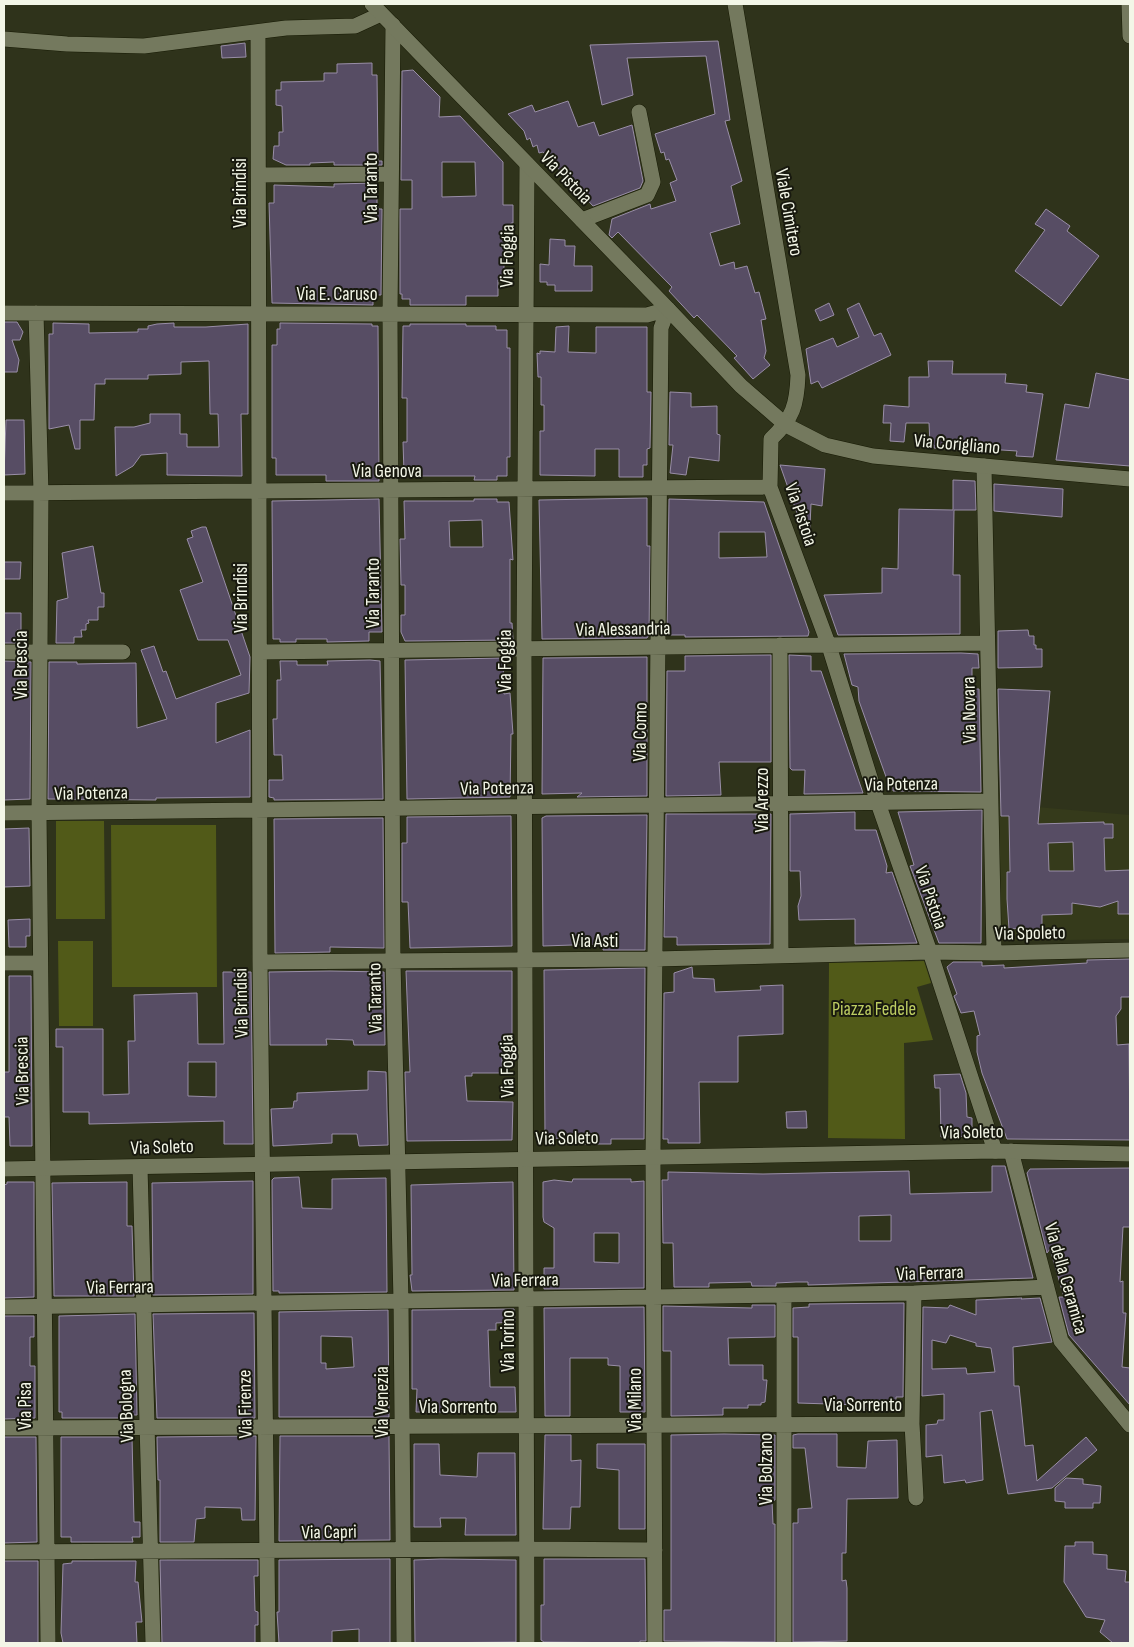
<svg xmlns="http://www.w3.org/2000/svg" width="1134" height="1647" font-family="'Sofia Sans Condensed',sans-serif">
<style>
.built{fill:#353a1b}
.green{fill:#515a18}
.building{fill:#574d64;stroke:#998ea7;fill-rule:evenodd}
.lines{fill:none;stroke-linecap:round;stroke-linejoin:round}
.street-casing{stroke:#171a04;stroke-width:16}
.secondary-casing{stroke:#171a04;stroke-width:16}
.street{stroke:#74795e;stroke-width:15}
.secondary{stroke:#74795e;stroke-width:15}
.labels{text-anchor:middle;stroke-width:4;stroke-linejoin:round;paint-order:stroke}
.street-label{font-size:19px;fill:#f3f6e7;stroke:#18190f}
.park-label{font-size:19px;fill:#bdcd62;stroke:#18190f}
</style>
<rect width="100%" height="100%" fill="#2f331b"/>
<!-- built -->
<path class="built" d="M1012,805L1130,815V939L999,941V816H1012Z"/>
<!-- green -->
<path class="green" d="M56,821H104L105,919H56Z
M111,825H216L217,987H112Z
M58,941H93V1026H59Z
M924,961L931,983L917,987L933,1040L904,1043L905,1139L828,1138L829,963Z"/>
<!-- building -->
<path class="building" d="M718,41L730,120L725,121L742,181L731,186L740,224L710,233L720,266L734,262L735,269L747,266L755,293L759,292L766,319L761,320L766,351L764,358L770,365L753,379L734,358L737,356L697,315L694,318L669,291L672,287L618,232L612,238L609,235L612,219L650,204L651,209L676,201L670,183L677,180L669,159L666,160L664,152L661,153L655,134L715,114L706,56L627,58L633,95L602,105L590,45Z
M245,43L246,57L222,58L221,46Z
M372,63V75H377L378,161H382V165H334V162L310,163V165H286L273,159L274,146H279V132H283L282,106L276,105V90H281V82L324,81V73H337V64Z
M413,70L440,97L439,117L460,116L503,162V205H513V223H511V243H504V280H498V296H466V305H410V299H402V294H400V209H412V180H401L402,71ZM442,162H475L476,196L442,197Z
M568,101L578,127L594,122L599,136L632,125L643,181L640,188L593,206L543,152L539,153L537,145L533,147L530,138L527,140L524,131L508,114L532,105L535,112Z
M377,183V203L379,209H382L381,295H373V305L272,303L269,203H274V185L334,187V184Z
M1046,209L1070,226L1067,231L1099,256L1061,306L1015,271L1045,230L1035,224Z
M550,239L565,240V246H575L574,266H592V291H555V285H547V282H540V264L549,265Z
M829,303L834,315L820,321L815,310Z
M859,303L874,336L881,333L891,355L822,388L818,381L811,384L806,349L833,338L837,347L859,337L847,309Z
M4,322H17L23,332L20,340H12L19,360L17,372H4Z
M53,323L89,324V333L138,332V329H148V326L157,324L174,323V327H206L248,324V414H241L242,476L167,475V453L141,455L133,466L116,476L115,427H134L150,423V414H180V434H187V447H219L218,414H210L209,361L181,362V374L148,375V379H105V384H95L94,420H80V449H75L69,425L49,429V334H53Z
M280,323L372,324V326H378L379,481H326V475H276V458H272V345H277V329H280Z
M410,324H466V326H496V330H507V348H510V457H507V476H497V480H474L475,476H419V473H404L403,442H407V398H402L403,326H410Z
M569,326L568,352L596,353V327H647V392H651L650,448L647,449V465H643V477H619V449H595V476L540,475V431H544V405H541V377H538L537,353L540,354V351L555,352L556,327Z
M928,361H953L952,374H1006L1005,383L1027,385L1026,392L1043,394L1033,457L1016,456L1017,451L971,448V451L934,448V445L930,444L929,423H906L904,442L890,441L891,423H883L884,405L909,407V377H929Z
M1096,373L1130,380V466L1056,460L1065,404L1089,408Z
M670,392L691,393V407L717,406V434L720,435L719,461L689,457L686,475L670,473L673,445H669Z
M6,420H24L25,474L4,475Z
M780,465L825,469L822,506L811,504L809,547Z
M953,480L975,481L976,510H954L953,575H960V634L838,635L824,595L882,593V568L898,569L899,509L953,510Z
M994,484L1063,489L1062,517L994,511Z
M647,498V546H650L649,635L647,638L542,639L539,500Z
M379,499L382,632H369V641L327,642V639H296V642H280V639H273L272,501Z
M474,499H497V502H509L513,560L510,559V623H512L513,640L405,641L401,632V615H405V585H401L400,539H405L404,501H474ZM482,520L483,547H450L449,521Z
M669,499L764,502L809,632L808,636L685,637V635H667ZM719,532H765L767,557L719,558Z
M202,527H206L250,657L249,693L216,703V743L250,730V797L156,798V800L48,799L49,662H77V664L136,663L137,728L167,719L141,650L154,646L163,672L166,671L176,699L241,675L228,640H198L180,590L203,582L187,539L193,537L191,531Z
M93,546L101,593H104V607H98V620H88L89,623L86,624V630H81L82,637H74V643H56L57,601L68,598L62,553Z
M4,562H21L20,579H4Z
M4,613H21V630H17L18,643H4Z
M1028,630L1029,636H1034V645H1036V649H1042V667L998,668V631Z
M961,653L978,654L979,668H972V689H979L981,792L893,791V784H889L885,774L859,701L858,687L852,685L844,654Z
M771,655V762H719L721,795L666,796L667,671H685V656Z
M789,655L811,656V671H821L863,793L804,794L805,770H792L790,768Z
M647,657V796L577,797L582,793L542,794L543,658Z
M503,658L504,694L510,693L513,734H511L510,797L407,799L405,660Z
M370,660L380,661L383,799L274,800V798L269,797V780H283L282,755H274L273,719H277V680H281L280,661H297V665H328L327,661Z
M4,661L31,662L30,799L4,800Z
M998,689L1050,691L1038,824L1104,822V824H1113V838H1104L1105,871L1130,870V914H1118V901L1100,907L1072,903V914L1042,915V931L1026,932V928L1009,929L1007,899V872H1010L1009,816H1001ZM1073,842L1074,871H1049L1048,843Z
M982,810L981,943H939L910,866L914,865L898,812Z
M855,812V830H876L887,866L886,873L892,872L917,943L855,944V919L799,920L798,906L801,896L800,871H790V814Z
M666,814H771L770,944L677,945V937H664Z
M647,815L645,950H603V944L543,946L542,818L546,816Z
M511,816L512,946L410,948L408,902H402V843H407V817Z
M383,818L384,948L330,947V952L275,953L274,819Z
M29,828L30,886L4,887V829Z
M30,919V936H26V947H9L8,920Z
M1130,959V994L1129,997H1121V1009L1116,1016L1117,1045L1129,1044L1130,1140L1007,1139L982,1073L977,1052V1036L980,1035L974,1011L961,1013L954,996L957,994L947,967L953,962H982V966L1004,965V968L1087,963V960Z
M692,967L693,978L714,979L715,992L761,990L760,986L783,985V1034L738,1036V1082H699L700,1143H668V1139H663L664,993L674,992V973Z
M645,968L644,1139H611V1144H562L560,1138L545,1139L544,970Z
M330,971L384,972L385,1045H354L353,1040L326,1039L327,1045H270L269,972Z
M406,971H512V1055H502V1073H472V1076H465L467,1101L513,1102L512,1140L407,1141L405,1072H410Z
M223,972H251L253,1144H224V1121L89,1124V1112H63V1047H56V1029H103V1095L129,1094L128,1041H135L134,995L197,993L198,1044H224ZM188,1062H216V1097L188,1096Z
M9,976H31L32,1146H10L9,1117H4V1072H9Z
M368,1071L386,1072L388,1145L359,1146L357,1134H332V1143L273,1146L271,1109L293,1108L294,1101H297V1093L368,1090Z
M960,1074L966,1093L967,1117L972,1118V1136L941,1137L940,1088H935L934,1075Z
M806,1111L807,1128H787L786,1112Z
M992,1166H1005L1033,1278L808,1285V1282H796L776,1283V1286H752L751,1282L709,1283V1287H674L673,1243H663L662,1180H668V1172L763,1174L909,1171L910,1194L992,1192ZM891,1215V1241H859V1216Z
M1130,1168V1227H1123L1120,1282L1123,1281V1313H1126L1122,1367L1130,1368V1405L1069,1335L1059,1297H1064L1050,1249L1047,1253L1027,1173L1030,1169Z
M299,1177L302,1208L332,1209V1179L386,1178L387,1292L279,1293V1291H273L272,1180L274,1178Z
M573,1179H631V1182L644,1181V1288L544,1289V1268H554V1228L544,1222L543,1217V1182L554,1180L572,1182ZM594,1233H619V1263L594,1262Z
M253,1181V1294L153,1295L152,1183Z
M7,1182H34V1297L4,1298V1185L7,1184Z
M127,1182V1226H132L134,1296H54L52,1183Z
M513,1182L514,1290L412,1291L410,1275H412L411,1185Z
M1022,1298L1021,1299L1040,1298L1052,1342L1013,1347L1014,1386H1019L1025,1446L1033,1445L1037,1481L1086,1437L1097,1450L1052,1488L1008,1494L992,1410L980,1412L983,1480L966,1483L965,1480L944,1483L942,1455L926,1457V1425L937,1424L938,1420H944V1394L922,1396L923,1307L948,1308L950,1305L976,1315V1300ZM950,1335L976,1343V1346L991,1348L995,1372L967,1374L966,1368L932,1369V1340L946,1343Z
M904,1303L903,1397H896V1408L860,1409L861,1405L798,1403V1337H793V1308L809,1307V1304Z
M752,1305H775V1337L728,1338L729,1365H763V1380H767L765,1402L761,1403V1405H748V1408H723V1415L671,1416V1351H663V1306L752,1308Z
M644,1307L645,1412H620V1366L608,1365V1358H570V1416H545L544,1308Z
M514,1309L515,1322L496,1323V1330H488L490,1387H515L516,1412H416L417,1389H412V1310Z
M388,1310L389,1417H279V1312ZM321,1336L352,1337L354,1367L326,1369V1363H321Z
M254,1313L255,1418H157L153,1314Z
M135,1314L137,1415H131V1418H62V1412H59V1316Z
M4,1316H34V1337H30V1366H35V1418L4,1419Z
M724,1434L775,1435V1500L772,1501L773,1524H775V1642L664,1641V1610H671V1435Z
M798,1434H837V1467L866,1468L868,1441L897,1440L898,1498L847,1499L846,1553H842V1581L846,1580L847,1588V1641L793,1642V1523H798V1509L812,1508L805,1448H793V1435Z
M545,1435H571V1461L581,1460L580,1507H571L570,1529H543Z
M256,1436L255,1520H242L241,1508L205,1507V1518L196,1519L194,1542H160V1480H158L157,1437Z
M280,1436H389L390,1540L279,1541Z
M4,1437H36L37,1542L4,1543Z
M61,1437H132L134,1522H140V1537H132L133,1542H71V1537H61Z
M414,1444H439L440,1475L477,1477L478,1453H515L516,1535H465L466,1518H440L441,1527H414Z
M597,1444H645V1529H619V1470L597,1468Z
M1066,1478L1083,1479V1484L1101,1486L1100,1503H1093V1508H1065V1502L1055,1501V1488Z
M1075,1542H1093V1554L1107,1555V1569L1126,1571L1125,1582H1130V1643H1113L1100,1632L1105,1620L1086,1617L1064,1582L1065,1546H1075Z
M390,1559V1643H359V1629L332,1631V1643H279L277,1612H279V1560Z
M441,1559L516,1560V1642L415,1643L414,1560Z
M544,1559H645L646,1641H640V1643L544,1642L541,1640V1605H544Z
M160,1560H258V1576H254L255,1611L258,1612V1625H255V1643H162Z
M4,1561H38V1643H4Z
M72,1561H136L135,1582H138L142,1622H136L137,1643H63L61,1633L63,1564L72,1563Z"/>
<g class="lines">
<defs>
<path id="street" d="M735,4L798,375C797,405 793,418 771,439L770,487L829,646L878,803L930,952L995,1151
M1129,4L1130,36
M393,25L390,313L393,961L401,1301L404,1643
M258,32L260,962L268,1643
M4,39L67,44L144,46L286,28L355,26L381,14
M527,164L524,649L527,1643
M259,175L390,174
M582,220L647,195L653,182L639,112
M4,313L647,315L668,309
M36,313L41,493L39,813L48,1643
M984,466L994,953
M4,493L770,487
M780,645L781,955
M4,652H123
M260,652L987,643
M4,813L990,801
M260,962L656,959L930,952L994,953L1130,950
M4,963H40
M1011,1151L1061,1341L1130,1425
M140,1167L153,1643
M914,1293L912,1424L916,1498
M4,1307L914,1293L1047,1287
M4,1428L912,1424
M4,1552L528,1549L655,1550
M655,1643L653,1156L661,328L668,309
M784,1643V1295"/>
<path id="secondary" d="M372,4L668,309L741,386L786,425L825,445L873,456L1130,479
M4,1169L995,1151L1130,1154"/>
</defs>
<!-- street casing -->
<use href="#street" class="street-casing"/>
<!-- secondary casing -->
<use href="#secondary" class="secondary-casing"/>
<!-- street -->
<use href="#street" class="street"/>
<!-- secondary -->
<use href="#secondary" class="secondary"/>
</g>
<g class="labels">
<!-- street labels -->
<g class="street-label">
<text transform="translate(567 177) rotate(46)" y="7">Via Pistoia</text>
<text transform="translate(370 188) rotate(-90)" y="7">Via Taranto</text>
<text transform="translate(239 193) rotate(-90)" y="7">Via Brindisi</text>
<text transform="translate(790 212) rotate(80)" y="7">Viale Cimitero</text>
<text transform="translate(506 256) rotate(-89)" y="7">Via Foggia</text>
<text x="337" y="300">Via E. Caruso</text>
<text transform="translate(957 443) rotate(5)" y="7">Via Corigliano</text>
<text x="387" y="477">Via Genova</text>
<text transform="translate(802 514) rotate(71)" y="7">Via Pistoia</text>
<text transform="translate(372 593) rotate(-90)" y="7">Via Taranto</text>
<text transform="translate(240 598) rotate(-90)" y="7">Via Brindisi</text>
<text transform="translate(623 628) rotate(-1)" y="7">Via Alessandria</text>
<text transform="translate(504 661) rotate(-90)" y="7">Via Foggia</text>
<text transform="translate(20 665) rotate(-90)" y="7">Via Brescia</text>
<text transform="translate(968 710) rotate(-91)" y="7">Via Novara</text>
<text transform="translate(639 732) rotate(-89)" y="7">Via Como</text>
<text transform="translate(901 783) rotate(-1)" y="7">Via Potenza</text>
<text transform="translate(497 787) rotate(-1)" y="7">Via Potenza</text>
<text transform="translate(91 792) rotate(-1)" y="7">Via Potenza</text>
<text transform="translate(761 800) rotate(-90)" y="7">Via Arezzo</text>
<text transform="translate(932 897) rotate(71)" y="7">Via Pistoia</text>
<text transform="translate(1030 932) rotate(-1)" y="7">Via Spoleto</text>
<text x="595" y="947">Via Asti</text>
<text transform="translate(374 998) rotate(-91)" y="7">Via Taranto</text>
<text transform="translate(240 1003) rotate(-91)" y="7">Via Brindisi</text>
<text transform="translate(506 1066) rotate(-91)" y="7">Via Foggia</text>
<text transform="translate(21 1071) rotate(-91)" y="7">Via Brescia</text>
<text transform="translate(972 1131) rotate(-1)" y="7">Via Soleto</text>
<text transform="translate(567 1137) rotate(-1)" y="7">Via Soleto</text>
<text transform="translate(162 1146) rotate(-2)" y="7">Via Soleto</text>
<text transform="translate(930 1272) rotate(-2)" y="7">Via Ferrara</text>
<text transform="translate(1067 1278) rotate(74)" y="7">Via della Ceramica</text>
<text transform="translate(525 1279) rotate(-1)" y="7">Via Ferrara</text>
<text transform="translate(120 1286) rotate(-1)" y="7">Via Ferrara</text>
<text transform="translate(507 1341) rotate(-90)" y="7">Via Torino</text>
<text transform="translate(634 1400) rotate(-90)" y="7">Via Milano</text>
<text transform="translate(381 1402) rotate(-90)" y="7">Via Venezia</text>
<text transform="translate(244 1404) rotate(-91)" y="7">Via Firenze</text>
<text x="863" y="1411">Via Sorrento</text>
<text transform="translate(24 1406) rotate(-90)" y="7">Via Pisa</text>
<text transform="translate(125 1406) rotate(-92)" y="7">Via Bologna</text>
<text x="458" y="1413">Via Sorrento</text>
<text transform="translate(765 1469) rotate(-90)" y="7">Via Bolzano</text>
<text transform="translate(329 1531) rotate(-1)" y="7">Via Capri</text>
</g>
<!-- park labels -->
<g class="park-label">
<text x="874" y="1015">Piazza Fedele</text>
</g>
</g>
<!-- border -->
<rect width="1134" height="1647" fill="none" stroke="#f3f6e7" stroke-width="10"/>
</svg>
